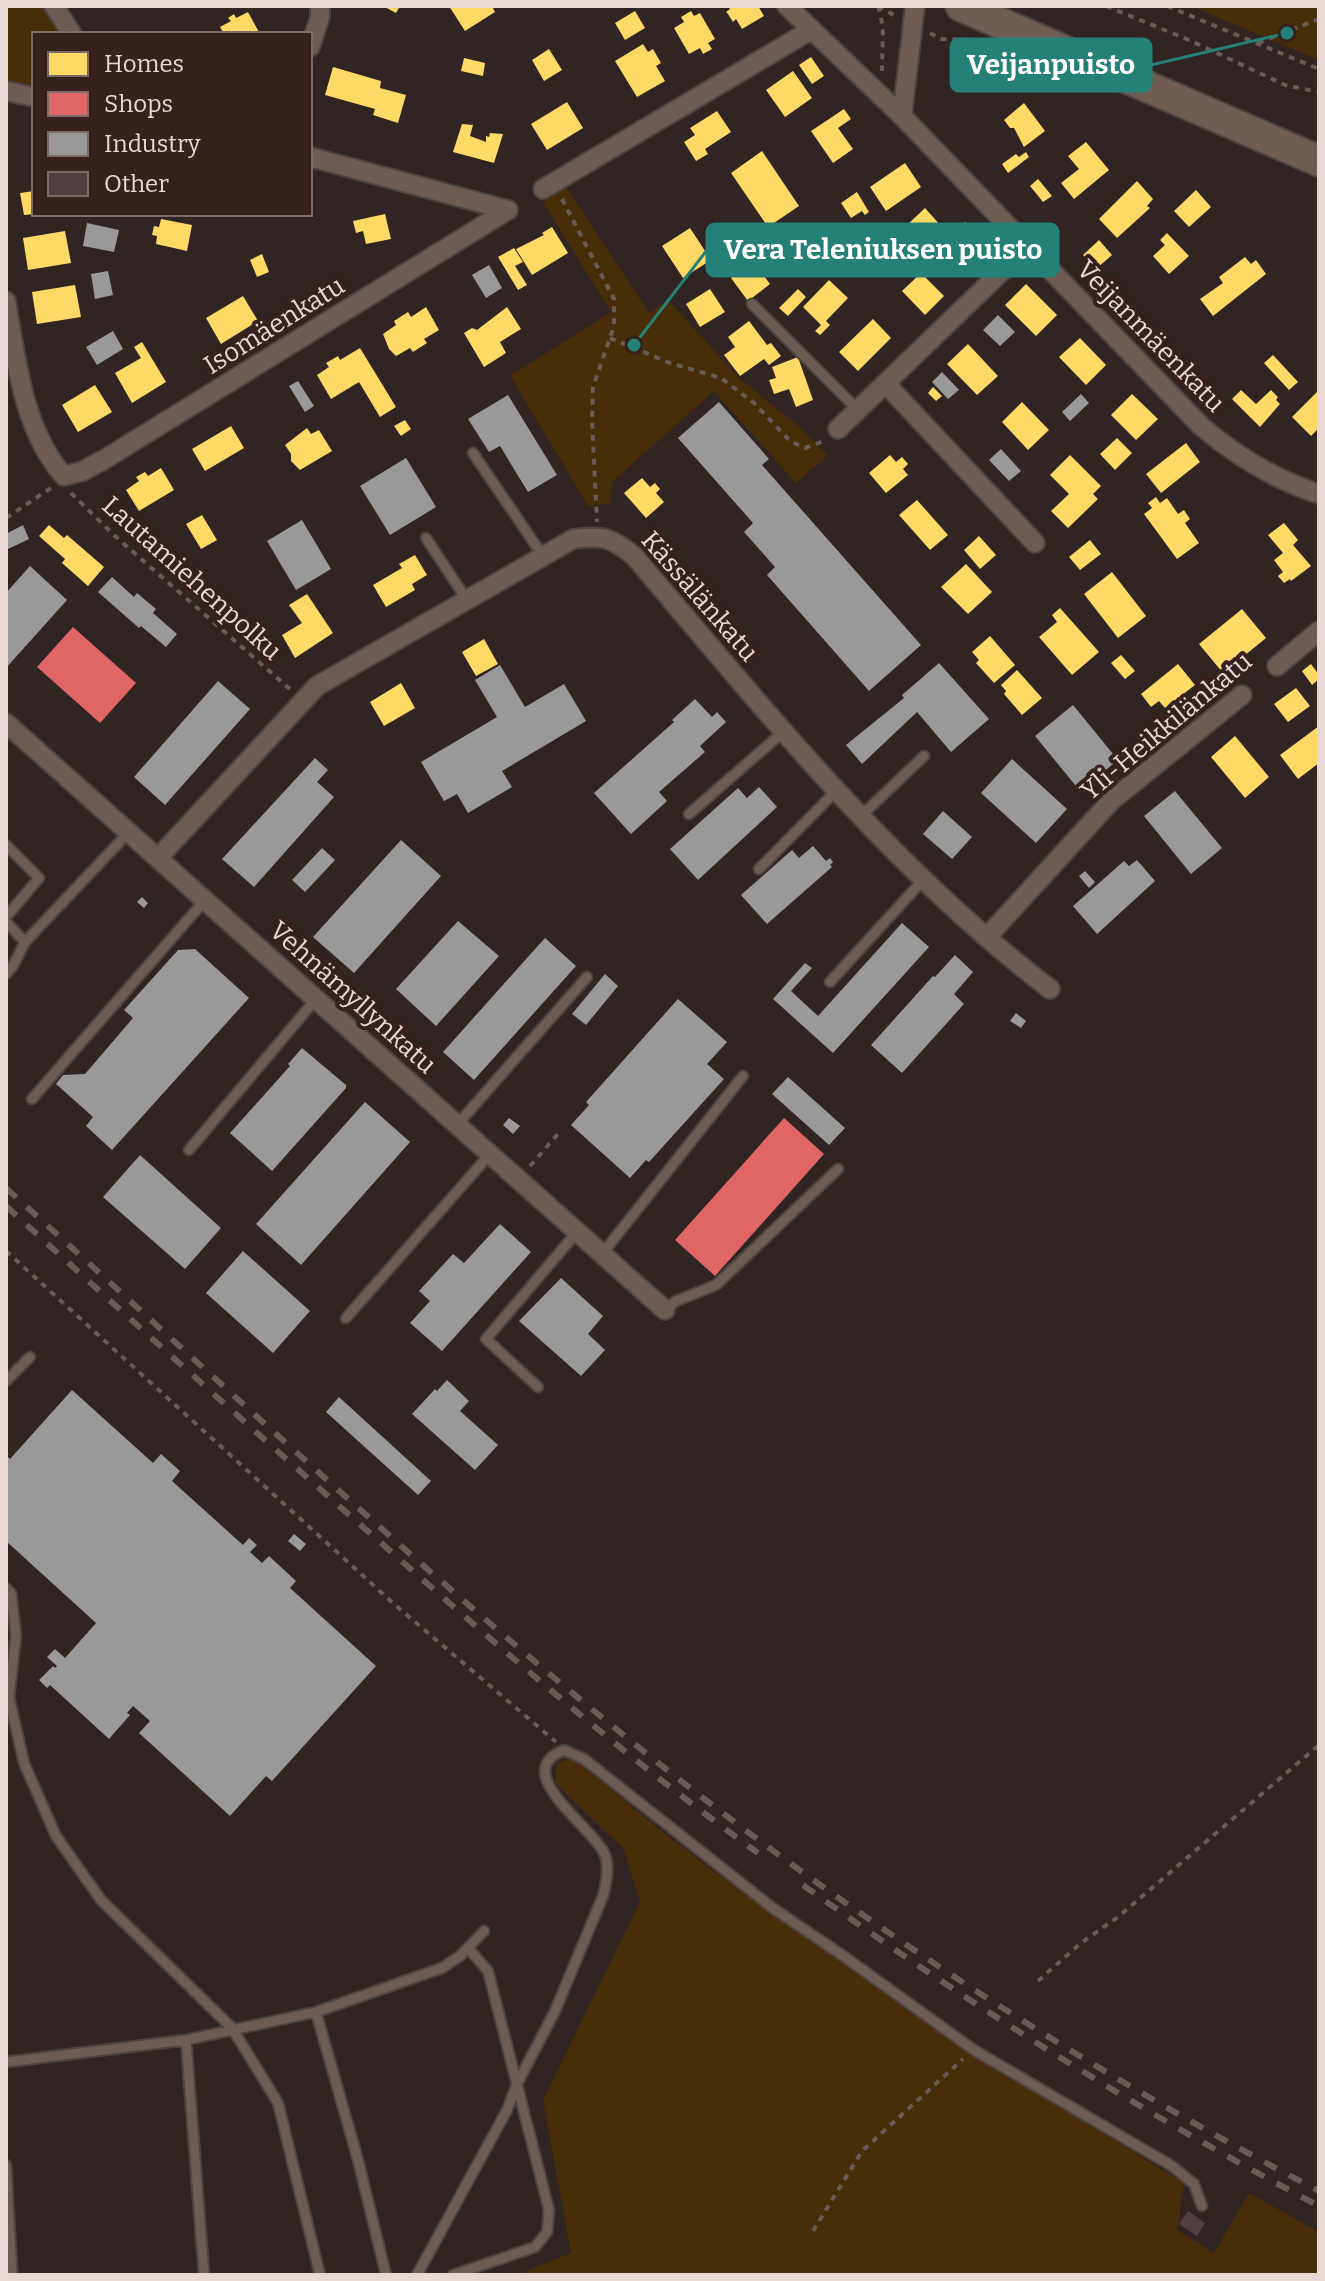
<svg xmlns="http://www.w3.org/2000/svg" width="1325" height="2281" font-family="Bitter,serif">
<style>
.green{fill:#482e08}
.homes{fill:#ffd966}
.shops{fill:#e06666}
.industry{fill:#999}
.building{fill:#523e40}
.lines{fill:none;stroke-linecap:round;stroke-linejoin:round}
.lane-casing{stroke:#4d4340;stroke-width:13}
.street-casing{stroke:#4d4340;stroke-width:22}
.primary-casing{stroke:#4d4340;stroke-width:34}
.path{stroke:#675c56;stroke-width:4;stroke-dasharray:6 6;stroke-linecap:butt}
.lane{stroke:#6c5c53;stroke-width:9}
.street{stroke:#6c5c53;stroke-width:18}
.primary{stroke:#6f5c52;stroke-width:30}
.rail{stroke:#675c58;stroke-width:6;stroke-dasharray:14 14;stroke-linecap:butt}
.labels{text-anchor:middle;stroke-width:8;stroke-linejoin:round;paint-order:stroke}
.street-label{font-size:26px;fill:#e8d9d6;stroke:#36211d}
.leader{fill:none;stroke:#258078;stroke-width:3}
.callout-dot{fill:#258078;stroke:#36211d;stroke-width:3}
.callout{fill:#258078;stroke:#258078;stroke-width:3}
.callout-label{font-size:28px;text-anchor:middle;font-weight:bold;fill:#fff}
</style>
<rect width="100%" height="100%" fill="#302523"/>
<!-- green -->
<path class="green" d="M6,6H46L64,34H34V85L6,80Z
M1191,6H1319V60Z
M566,187L649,313L668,300L740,379L798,426L828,455L796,483L714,391L612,482L610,503L588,506L510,376L611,312L543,202Z
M572,1757C619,1795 665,1836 714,1871C866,1983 1024,2085 1184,2183L1177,2230L1214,2253L1249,2193L1319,2232V2275H516L571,2253L543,2100L640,1902L624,1849L555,1783L557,1764Z"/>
<!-- homes -->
<path class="homes" d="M383,6H400L396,13Z
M449,6H492L495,12L465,31Z
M728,6H758L764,16L742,29L736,19L733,22L728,14L726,12L730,9Z
M635,11L645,28L625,40L615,23Z
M691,11L694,16L700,13L715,39L708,43L712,49L703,54L700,48L689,54L674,28L684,22L681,17Z
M248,12L260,34H224L220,27L231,21L228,18L234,14L236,18Z
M643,44L648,52L653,49L661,63L656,66L665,81L637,97L615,61Z
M549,49L562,70L544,81L532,60Z
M811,57L824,76L812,84L799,65Z
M464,58L485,63L483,76L461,71Z
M333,67L381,81L380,88L406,95L398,123L373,115L375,109L325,95Z
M793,71L812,98L785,117L766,90Z
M567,102L583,128L547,150L531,124Z
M1024,103L1045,131L1024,147L1014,128H1010L1004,120Z
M844,109L851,119L838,128L853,149L833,163L811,131Z
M717,111L731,132L705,149L708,154L696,161L684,142L695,135L690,128Z
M462,124L473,125L470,136L486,142V136L489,137L490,133L503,134L494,163L453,152Z
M1086,142L1109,170L1074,199L1061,183L1079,169L1068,156Z
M762,151L799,206L768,227L731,173Z
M1026,152L1029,157L1008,173L1002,164L1016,154L1019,157Z
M905,163L921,187L886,211L870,187Z
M1038,179L1052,196L1043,202L1030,186Z
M1137,181L1153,199L1147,206L1150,208L1117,238L1099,219Z
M1196,190L1211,207L1189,227L1174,211Z
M34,191V214L24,215L20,193Z
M857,192L869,212L865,215L862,211L851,218L841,203Z
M925,208L941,226L921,245L905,227Z
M385,214L391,239L366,244L363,231L356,233L353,221Z
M161,219L192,225L187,251L156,244L157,236L152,235L154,226L159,227Z
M965,222L992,250L972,270L944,242Z
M815,223L819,230L827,224L834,235L826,240L830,246L809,260L794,237Z
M552,227L568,253L532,275L516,249L544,235L542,233Z
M690,228L711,260L683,278L662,246Z
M65,231L71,263L28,270L23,238Z
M1167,233L1189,256L1169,274L1153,256L1165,245L1160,240Z
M1099,240L1112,255L1096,269L1083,255Z
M514,248L523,262L515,266L527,285L518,290L498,257Z
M262,254L269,272L257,277L250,260Z
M1245,257L1251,264L1256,260L1266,274L1213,316L1200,299L1223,283L1219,277Z
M753,261L770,284L748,301L731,278Z
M921,273L944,296L925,315L902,291Z
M829,280L848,298L826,321L830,325L820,335L815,331L821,325L803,307Z
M1026,284L1057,315L1036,336L1005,305Z
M75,285L81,317L37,324L32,292Z
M710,289L725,312L700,327L686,304Z
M798,289L806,297L788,316L779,308Z
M243,296L258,321L221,344L206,318Z
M426,307L439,330L424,339L427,343L413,352L410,348L396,356L389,349L383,334L396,325L394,321L408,312L411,317Z
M507,307L521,329L500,342L506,353L484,367L464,333L472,328L477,330Z
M873,319L891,338L858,371L839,352Z
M749,321L767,345L771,343L781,356L769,365L764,359L740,376L724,355L735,347L728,337Z
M1080,338L1106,365L1086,385L1059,357Z
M142,342L166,382L132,403L115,373L141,358L134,347Z
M968,344L998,376L977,395L947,364Z
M360,348L396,407L380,417L359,382L331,399L317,375L329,367L326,363L338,356L340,360Z
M1273,355L1298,382L1289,390L1264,363Z
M798,357L813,400L796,407L789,389L774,394L769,380L776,378L772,367Z
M95,385L112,412L78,432L62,405Z
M933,387L942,396L936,401L928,393Z
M1241,390L1256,404L1271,390L1278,397L1276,400L1280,404L1260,427L1232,399Z
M1319,390V428L1311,436L1292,417Z
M1132,394L1158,419L1136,440L1111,415Z
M1022,402L1049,430L1028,450L1002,422Z
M405,420L411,429L401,436L394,426Z
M231,426L244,448L205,471L192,449Z
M307,428L311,434L319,430L332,451L300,470L291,461V454L285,445Z
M1117,438L1132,453L1115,470L1100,454Z
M1186,443L1200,462L1161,493L1146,474Z
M890,455L896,462L902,457L908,464L903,469L908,475L886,493L869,473Z
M1070,455L1101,486L1093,494L1098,499L1068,528L1051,511L1069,494L1050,475Z
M161,468L174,490L139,511L126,490L139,481L136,477L145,472L148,476Z
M642,478L650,487L655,483L660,489L656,493L664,502L646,518L624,493Z
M1156,497L1160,503L1167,498L1178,514L1184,510L1190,519L1185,523L1199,543L1177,559L1144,514L1152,508L1148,503Z
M917,500L948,535L930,550L899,515Z
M202,515L217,540L201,549L186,524Z
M1284,523L1298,540L1293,545L1311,566L1291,581L1290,579L1284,583L1278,576L1283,572L1274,560L1283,553L1268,535Z
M49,525L64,538L67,535L104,567L88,586L62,563L65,559L39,536Z
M979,536L996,555L980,569L964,550Z
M1090,540L1101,554L1080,570L1069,557Z
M415,555L427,575L412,584L415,590L386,607L373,585L402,568L399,564Z
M966,564L992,592L968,614L941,587Z
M1112,572L1146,616L1118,638L1084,594Z
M307,594L333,633L295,658L282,635L302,623L289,605Z
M1060,608L1099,652L1072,675L1039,637L1057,622L1052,615Z
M1242,609L1266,638L1223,673L1199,644Z
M990,636L1015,665L994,683L976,663L979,660L972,652Z
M484,639L498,664L476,676L462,652Z
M1121,655L1135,671L1125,679L1111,663Z
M1178,664L1195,685L1165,708L1159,701L1151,707L1141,694Z
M1311,664L1319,675V679L1312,685L1302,671Z
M1017,670L1042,698L1022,715L1004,694L1006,691L1001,685Z
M401,683L415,708L384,726L370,702Z
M1296,688L1310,706L1288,722L1274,704Z
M1319,726V763L1298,779L1280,755Z
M1235,736L1269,777L1245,798L1211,757Z"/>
<!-- shops -->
<path class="shops" d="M73,627L136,683L100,723L37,667Z
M784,1118L824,1154L715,1276L675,1240Z"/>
<!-- industry -->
<path class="industry" d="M87,223L119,230L114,252L83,246Z
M489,265L502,288L486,298L472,275Z
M108,271L113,295L95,299L91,274Z
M998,315L1015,332L1000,346L983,330Z
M113,331L123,349L97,365L86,347Z
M942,372L959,390L948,399L932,382Z
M298,381L314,406L305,412L289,386Z
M1081,394L1089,403L1070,421L1062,412Z
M508,395L557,475L528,492L500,446L489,452L468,419Z
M719,402L769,459L762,465L921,645L869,691L767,575L775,567L744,532L753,523L678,438Z
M1001,449L1021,471L1009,481L989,460Z
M406,458L436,507L390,535L360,486Z
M302,520L331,569L296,590L267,541Z
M23,525L29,539L6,550V534Z
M30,566L67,600L6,668V593Z
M112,577L134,597L137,593L156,609L153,613L177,634L166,647L141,626L139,628L98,592Z
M939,663L989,719L951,752L917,712L862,764L846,745L904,698L902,695Z
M500,665L525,707L564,684L586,721L502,771L512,787L468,813L457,794L444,801L421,762L497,717L475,680Z
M218,681L250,709L165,805L134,777Z
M695,699L712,717L717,712L726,722L700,746L705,752L659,792L667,801L631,834L594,793L674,722L672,720Z
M1073,705L1118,760L1080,791L1035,736Z
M315,758L328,770L317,782L334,797L254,887L222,859Z
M1012,759L1067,809L1036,843L981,793Z
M759,787L777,807L698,880L670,849L738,788L747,798Z
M1175,791L1222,848L1191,874L1144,816Z
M943,811L972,837L952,859L923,834Z
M401,840L441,876L354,973L313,937Z
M813,846L826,861L830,858L833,862L830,865L832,867L767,924L741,895L792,850L799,858Z
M322,848L335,860L305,892L292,880Z
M1137,860L1155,881L1097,934L1073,906L1124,861L1129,866Z
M1085,871L1095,882L1089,888L1079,876Z
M142,897L148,903L144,908L137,902Z
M458,921L499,956L436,1026L396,989Z
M902,923L929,947L833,1053L773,999L805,963L812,968L791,991L818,1016Z
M545,938L576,966L474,1080L443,1052Z
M195,949L249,998L112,1150L86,1126L93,1117L56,1084L63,1075L85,1074L133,1018L124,1010L178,950Z
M955,955L973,972L954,994L964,1004L902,1073L871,1045L933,976L935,977Z
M605,974L618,986L586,1025L572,1014Z
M678,999L727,1042L707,1064L724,1079L649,1162L646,1160L630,1178L571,1125L589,1105L586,1102Z
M1016,1013L1026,1021L1021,1028L1010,1021Z
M302,1048L346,1085V1088L272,1171L230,1133L290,1066L288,1064Z
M788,1077L845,1128L829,1145L772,1094Z
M365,1102L410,1142L301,1265L256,1224Z
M509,1118L520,1126L513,1134L503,1125Z
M140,1155L221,1228L185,1269L103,1197Z
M500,1224L531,1252L442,1351L410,1323L430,1301L419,1291L453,1254L464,1263Z
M243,1251L310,1311L273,1353L206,1293Z
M561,1278L603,1316L588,1334L605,1350L581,1376L519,1321Z
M447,1380L469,1401L460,1411L498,1445L475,1470L412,1414L435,1389L437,1391Z
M72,1390L153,1463L161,1454L180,1471L172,1481L243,1545L249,1538L257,1545L250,1552L262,1563L269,1556L296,1581L290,1588L376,1666L272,1781L266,1776L230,1816L139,1733L150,1721L133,1706L127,1713L130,1715L109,1739L50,1685L47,1688L39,1680L53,1666L55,1668L57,1666L47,1657L55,1649L65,1658L96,1623L6,1541V1455L10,1459Z
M339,1397L431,1481L418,1495L326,1412Z
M294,1534L306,1544L300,1551L288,1541Z"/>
<!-- building -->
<path class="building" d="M1188,2211L1205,2223L1197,2236L1179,2224Z"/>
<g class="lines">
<defs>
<path id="lane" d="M752,304L858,410
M473,453L543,556
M426,538L467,600
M689,814L783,732
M861,816L924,756
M6,845L39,878L6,917
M759,869L837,790
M6,922L25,942
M6,974L13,966L25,942L129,832
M830,982L923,880
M32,1099L205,900
M457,1125L587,977
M189,1150L316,999
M602,1254L743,1076
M665,1310L676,1301L716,1285L838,1169
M346,1318L490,1154
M6,1381L30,1357
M538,1387L486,1339L577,1232
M6,1588L11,1593L16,1635L9,1697L24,1763L56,1836L101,1900L232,2028L278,2103L320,2275
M186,2040L204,2275
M6,2062L186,2040L316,2012
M6,2165L12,2272L6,2274
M386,2275L358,2160L316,2012L442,1968L460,1956L484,1931
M417,2275L507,2110L517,2084L555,2011L603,1896C606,1884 609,1871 606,1858C598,1829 506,1773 564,1750L584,1759L774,1909L842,1955L974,2050L1172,2166L1194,2184L1202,2206
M453,2275L535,2247L547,2232L549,2210L488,1971L468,1948"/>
<path id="street" d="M54,6L72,34
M787,6L902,116L1201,426C1236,456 1276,480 1319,494
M310,47L320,17V6
M6,91L34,97
M902,116L915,6
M310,157L508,210
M543,189L811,30
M6,301C16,359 23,430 64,476L83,471L105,459L508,210
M886,384L1035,543
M838,429L1028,246
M1277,666L1319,631
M6,723L665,1310
M158,858L317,686L573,539C602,535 611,537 634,556C763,708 890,867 1050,989
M987,937L1111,801L1242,695"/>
<path id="primary" d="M961,6L1319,161"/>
</defs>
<!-- lane casing -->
<use href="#lane" class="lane-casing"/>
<!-- street casing -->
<use href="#street" class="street-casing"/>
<!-- primary casing -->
<use href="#primary" class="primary-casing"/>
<!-- path -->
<path class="path" d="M878,6L897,17
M878,6L883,26L882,71
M1106,6L1189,40L1285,85L1319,92
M1167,6L1319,69
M930,33L941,39L976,40
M1258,43L1319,19
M562,199L614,299V326L593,387L592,419L597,522
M610,338L670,363L721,378L754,403L790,441L805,448L824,441
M71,493L116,537L291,690
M6,518L51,488
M530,1166L558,1134
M6,1251L394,1604L556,1742
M1038,1981L1081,1943L1118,1917L1319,1745
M813,2231L862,2151L963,2059"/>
<!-- lane -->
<use href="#lane" class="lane"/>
<!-- street -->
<use href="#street" class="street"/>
<!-- primary -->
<use href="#primary" class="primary"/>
<!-- rail -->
<path class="rail" d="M6,1188C205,1368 402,1554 610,1724C827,1902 1070,2061 1319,2191
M6,1206C130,1319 254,1431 380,1542C502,1650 625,1757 758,1853
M803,1885C968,2004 1139,2111 1319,2206"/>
</g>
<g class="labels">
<!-- street labels -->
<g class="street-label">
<text transform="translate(274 325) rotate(-32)" y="9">Isomäenkatu</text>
<text transform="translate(1151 336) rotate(46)" y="9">Veijanmäenkatu</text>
<text transform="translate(192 578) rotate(42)" y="9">Lautamiehenpolku</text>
<text transform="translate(700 596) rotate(49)" y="9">Kässälänkatu</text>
<text transform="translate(1166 726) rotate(-40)" y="9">Yli-Heikkilänkatu</text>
<text transform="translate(353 997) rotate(42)" y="9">Vehnämyllynkatu</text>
</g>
</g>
<!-- callouts -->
<path class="leader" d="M1287 33L1151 65M634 345L707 250"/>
<g class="callout-dot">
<circle cx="1287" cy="33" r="8"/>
<circle cx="634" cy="345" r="8"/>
</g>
<g class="callout">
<rect x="951" y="39" width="200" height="52" rx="8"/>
<rect x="707" y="224" width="351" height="52" rx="8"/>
</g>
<g class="callout-label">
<text x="1051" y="74">Veijanpuisto</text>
<text x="883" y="259">Vera Teleniuksen puisto</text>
</g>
<!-- border -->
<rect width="1325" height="2281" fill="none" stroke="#e8d9d6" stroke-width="16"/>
<!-- legend -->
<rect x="32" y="32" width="280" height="184" fill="#36211d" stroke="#7d6b67" stroke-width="2"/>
<rect x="48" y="52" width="40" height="24" fill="#ffd966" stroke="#7d6b67" stroke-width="2"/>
<text x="104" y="72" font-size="24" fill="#e8d9d6">Homes</text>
<rect x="48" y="92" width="40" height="24" fill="#e06666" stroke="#7d6b67" stroke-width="2"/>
<text x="104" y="112" font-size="24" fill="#e8d9d6">Shops</text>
<rect x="48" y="132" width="40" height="24" fill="#999999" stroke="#7d6b67" stroke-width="2"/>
<text x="104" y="152" font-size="24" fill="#e8d9d6">Industry</text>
<rect x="48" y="172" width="40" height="24" fill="#523e40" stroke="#7d6b67" stroke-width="2"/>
<text x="104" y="192" font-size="24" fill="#e8d9d6">Other</text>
</svg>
